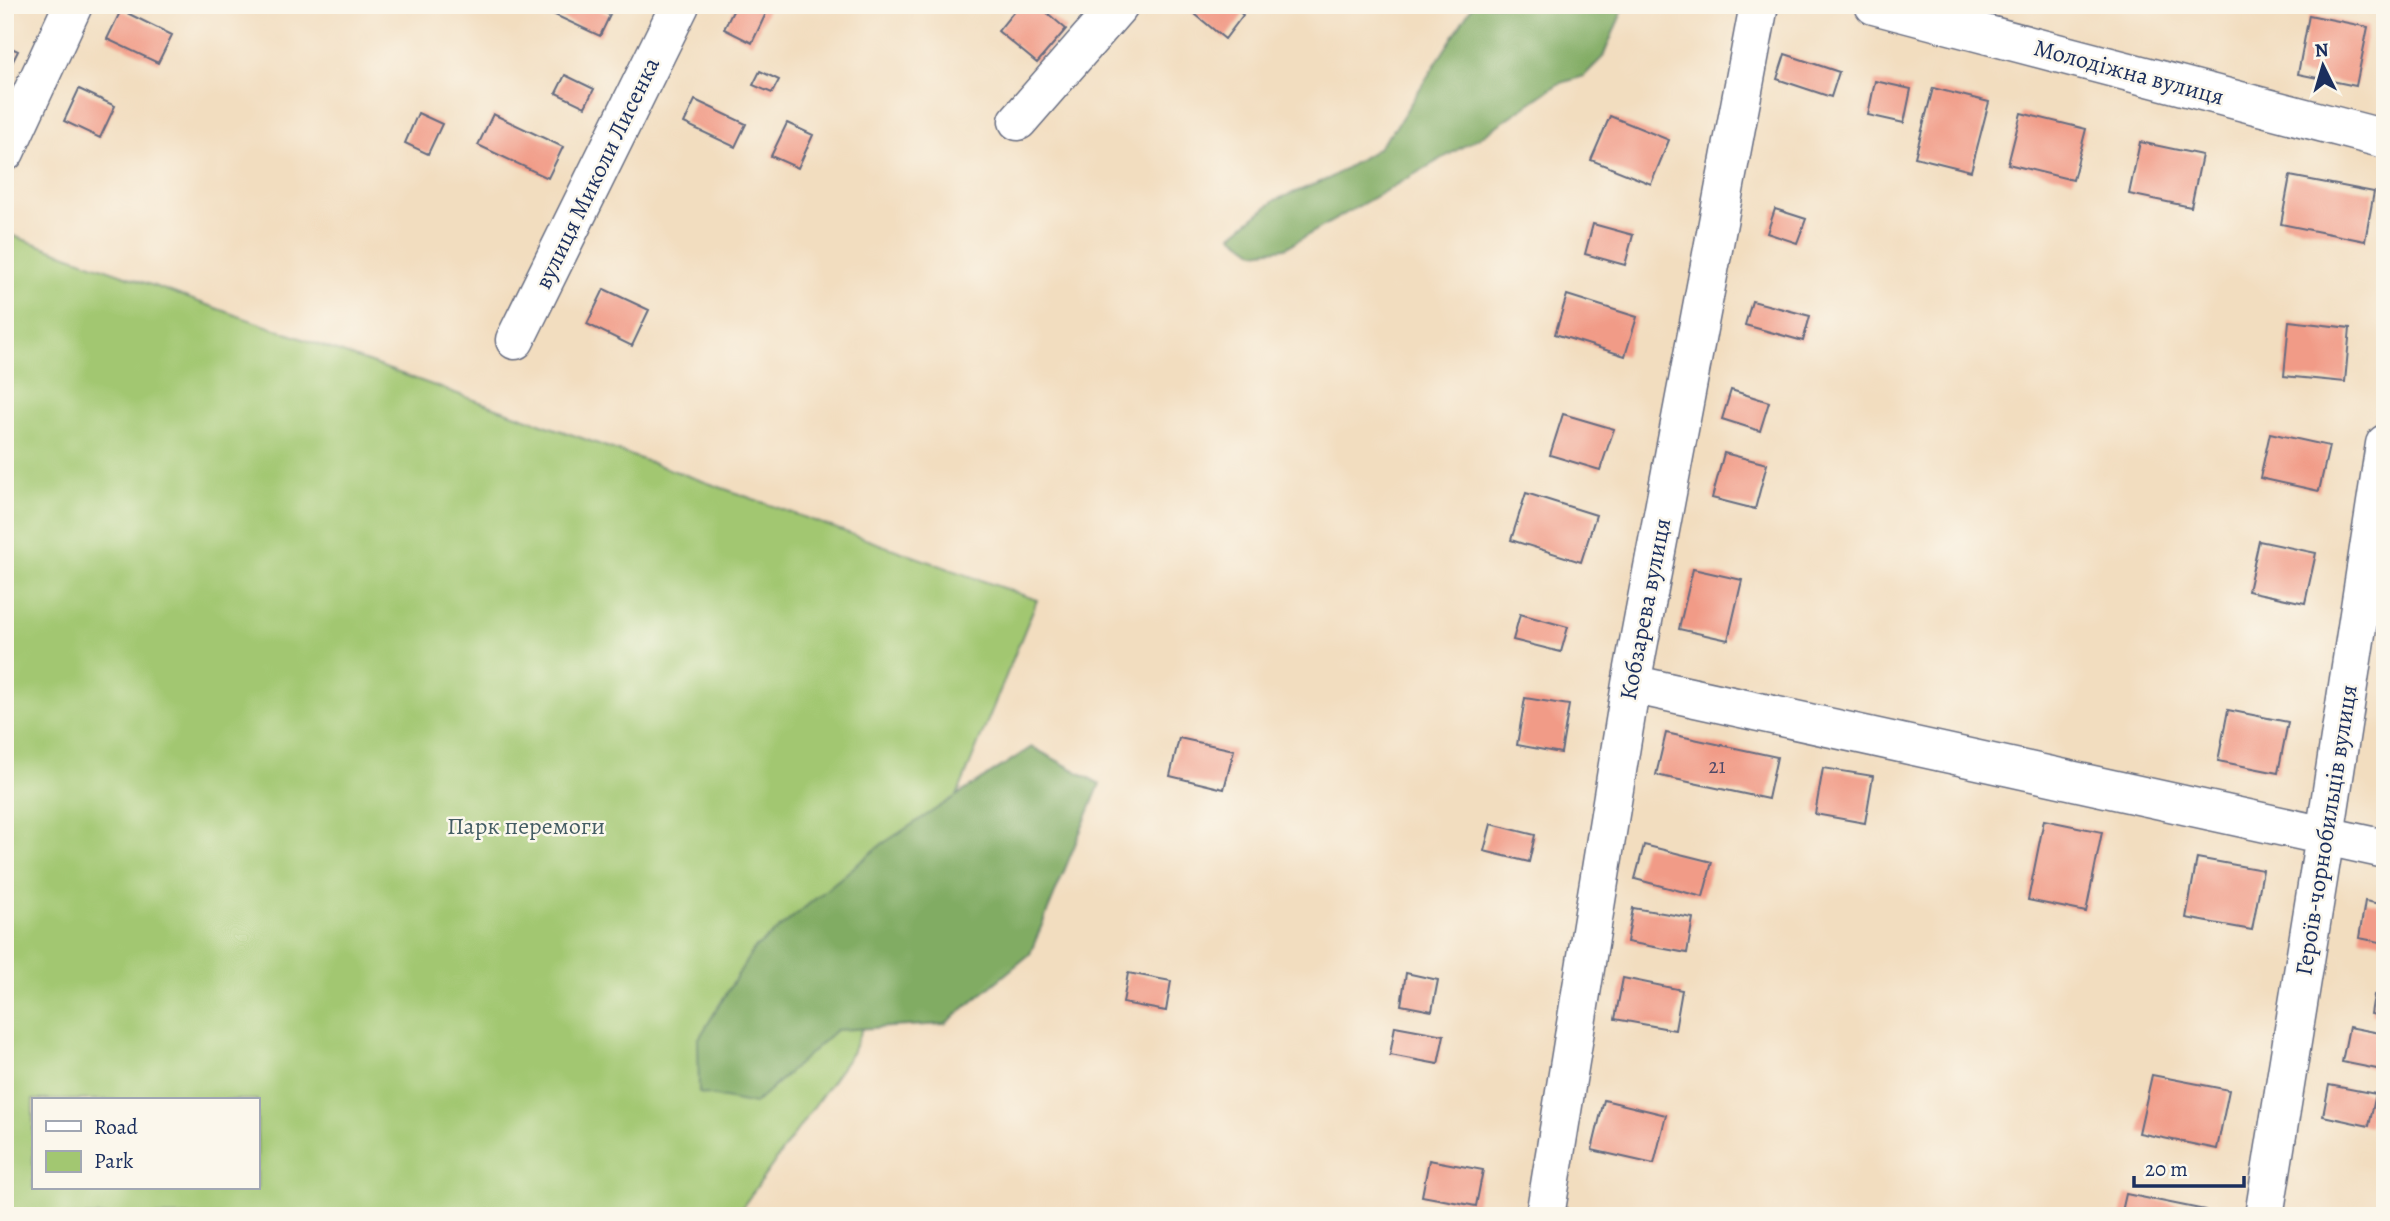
<svg xmlns="http://www.w3.org/2000/svg" width="2390" height="1221" font-family="Alegreya,serif">
<style>
.green{fill:#a2c771;stroke:#5e7b68;stroke-width:2;fill-rule:evenodd}
.forest{fill:#81ac63;stroke:#4e6e60;stroke-width:2}
.building{fill:#f19b87}
.lines{fill:none;stroke-linecap:round;stroke-linejoin:round}
.minor-casing{stroke:#666c80;stroke-width:41}
.minor{stroke:#fff;stroke-width:38}
.labels{text-anchor:middle;stroke-width:5;stroke-linejoin:round;paint-order:stroke}
.number-label{font-size:21px;fill:#504a68}
.street-label{font-size:24px;fill:#1b2f5e;stroke:#fbf7ec}
.park-label{font-size:24px;fill:#445d64;stroke:#fbf7ec}
</style>
<rect width="100%" height="100%" fill="#fbf7ec"/>
<filter id="ink" filterUnits="userSpaceOnUse"><feTurbulence type="fractalNoise" baseFrequency=".0143" numOctaves="2"/><feDisplacementMap in="SourceGraphic" scale="14" xChannelSelector="R" yChannelSelector="G"/><feConvolveMatrix kernelMatrix="1 2 1 2 8 2 1 2 1" color-interpolation-filters="sRGB"/></filter>
<filter id="wash" filterUnits="userSpaceOnUse"><feTurbulence type="fractalNoise" baseFrequency=".00686" numOctaves="4" result="noise"/><feDisplacementMap in="SourceGraphic" scale="28" xChannelSelector="R" yChannelSelector="G"/><feGaussianBlur stdDeviation="1.57" result="paint"/><feColorMatrix in="noise" values="0 0 0 0 0 0 0 0 0 0 0 0 0 0 0 0 0 1.4 0 .05"/><feComposite in="paint" operator="in"/></filter>
<g filter="url(#wash)">
<rect width="100%" height="100%" fill="#f2ddbf"/>
<!-- green -->
<path class="green" d="M5,233L1037,600L852,1053L736,1216H5ZM33,1100H257V1188H33Z"/>
<!-- forest -->
<path class="forest" d="M1473,5H1625L1603,57L1584,76L1558,84L1485,134L1285,248L1255,252L1232,235L1275,200L1328,179L1377,149L1395,128Z
M1032,747L1100,784L1030,954L945,1024L836,1030L754,1104L699,1093L698,1040L753,950L882,844Z"/>
<g id="blocks">
<!-- building -->
<path class="building" d="M544,5H589L610,15L600,36L542,9Z
M736,5H765L769,7L752,43L724,29Z
M1019,5H1038L1066,29L1037,63L998,31Z
M1184,5H1231L1243,15L1225,39Z
M121,10L172,35L158,63L107,39Z
M2309,15L2368,27L2356,86L2298,74Z
M5,45L18,51L5,77Z
M1785,54L1839,72L1831,97L1777,79Z
M760,71L779,80L772,93L753,85Z
M565,75L594,89L585,107L556,93Z
M1875,81L1911,89L1904,123L1868,115Z
M1933,88L1989,102L1971,171L1915,157Z
M79,89L115,106L100,138L64,121Z
M695,100L746,124L735,147L684,123Z
M418,113L442,124L428,154L405,143Z
M2021,113L2086,129L2073,180L2008,164Z
M493,114L563,147L548,178L478,145Z
M1610,116L1669,140L1651,184L1591,160Z
M787,123L813,135L798,168L771,156Z
M2140,142L2202,155L2191,207L2129,194Z
M2290,176L2374,192L2365,241L2281,224Z
M1775,209L1806,219L1797,243L1767,233Z
M1593,224L1633,235L1625,265L1585,254Z
M604,289L649,310L632,346L587,324Z
M1567,295L1637,317L1625,356L1555,334Z
M1752,301L1810,316L1803,341L1745,325Z
M2289,321L2350,328L2345,382L2284,376Z
M1731,390L1769,402L1760,431L1722,419Z
M1563,414L1614,429L1600,470L1550,455Z
M2270,433L2329,446L2319,491L2260,478Z
M1724,453L1767,464L1755,509L1712,498Z
M1526,493L1596,515L1581,562L1511,540Z
M2259,541L2316,553L2305,603L2248,591Z
M1693,569L1742,580L1728,640L1679,629Z
M1520,614L1568,627L1561,652L1513,640Z
M1525,698L1569,705L1561,753L1517,745Z
M2228,710L2288,722L2278,773L2218,761Z
M1666,733L1777,757L1768,799L1656,775Z
M1179,738L1234,750L1224,789L1170,776Z
M1823,768L1873,776L1865,823L1815,814Z
M2044,820L2102,832L2086,912L2028,900Z
M1491,824L1535,835L1529,862L1484,851Z
M1644,845L1712,862L1703,897L1635,879Z
M2197,858L2263,870L2252,930L2186,918Z
M2365,901L2385,905V943L2359,938Z
M1633,908L1693,918L1687,953L1627,942Z
M1128,973L1171,981L1166,1011L1123,1003Z
M1406,973L1438,980L1432,1011L1401,1005Z
M1623,978L1682,990L1675,1030L1615,1019Z
M2374,995L2385,997V1017L2371,1014Z
M1395,1026L1444,1035L1438,1064L1390,1055Z
M2349,1027L2385,1034L2382,1070L2342,1062Z
M2152,1075L2229,1090L2217,1149L2139,1133Z
M2329,1085L2376,1094L2369,1126L2323,1116Z
M1604,1100L1666,1115L1654,1164L1592,1150Z
M1429,1160L1483,1170L1476,1206L1422,1196Z
M2126,1194L2205,1210L2203,1216H2121Z"/>
</g>
</g>
<g filter="url(#ink)">
<use href="#blocks" fill-opacity="0" stroke="#666c80" stroke-width="2"/>
<g class="lines">
<defs>
<path id="minor" d="M1874,5L2385,139
M1018,121L1119,5
M5,152L73,5
M515,340L680,5
M1631,684L2385,849
M1545,1216L1631,684L1759,5
M2264,1216L2325,836L2385,444"/>
</defs>
<!-- minor casing -->
<use href="#minor" class="minor-casing"/>
<!-- minor -->
<use href="#minor" class="minor"/>
</g>
</g>
<g class="labels">
<!-- number labels -->
<g class="number-label">
<text x="1717" y="773">21</text>
</g>
<!-- street labels -->
<g class="street-label">
<text transform="translate(2129 72) rotate(15)" y="8">Молодіжна вулиця</text>
<text transform="translate(597 173) rotate(-64)" y="8">вулиця Миколи Лисенка</text>
<text transform="translate(1645 609) rotate(-79)" y="8">Кобзарева вулиця</text>
<text transform="translate(2326 830) rotate(-81)" y="8">Героїв-чорнобильців вулиця</text>
</g>
<!-- park labels -->
<g class="park-label">
<text x="526" y="834">Парк перемоги</text>
</g>
</g>
<!-- margin -->
<rect width="2390" height="1221" fill="none" stroke="#fbf7ec" stroke-width="28"/>
<!-- legend -->
<rect x="32" y="1098" width="228" height="91" fill="#fbf7ec" stroke="#a1a7b3" stroke-width="2"/>
<rect x="46" y="1121" width="35" height="10" fill="#ffffff" stroke="#a1a7b3" stroke-width="2"/>
<text x="94" y="1134" font-size="21" fill="#1b2f5e">Road</text>
<rect x="46" y="1151" width="35" height="21" fill="#a2c771" stroke="#a1a7b3" stroke-width="2"/>
<text x="94" y="1168" font-size="21" fill="#1b2f5e">Park</text>
<!-- north arrow -->
<g transform="translate(2323 66) rotate(355)" stroke="#fbf7ec" stroke-width="5" paint-order="stroke">
<path d="M0-5L12 26L0 18L-12 26Z" fill="#1b2f5e"/>
<text y="-10" font-size="19" font-weight="bold" text-anchor="middle" fill="#1b2f5e">N</text>
</g>
<!-- scale -->
<path d="M2134 1176v10h110v-10" fill="none" stroke="#1b2f5e" stroke-width="3.5"/>
<text x="2145" y="1176" font-size="21" fill="#1b2f5e" stroke="#fbf7ec" stroke-width="5" paint-order="stroke">20 m</text>
</svg>
